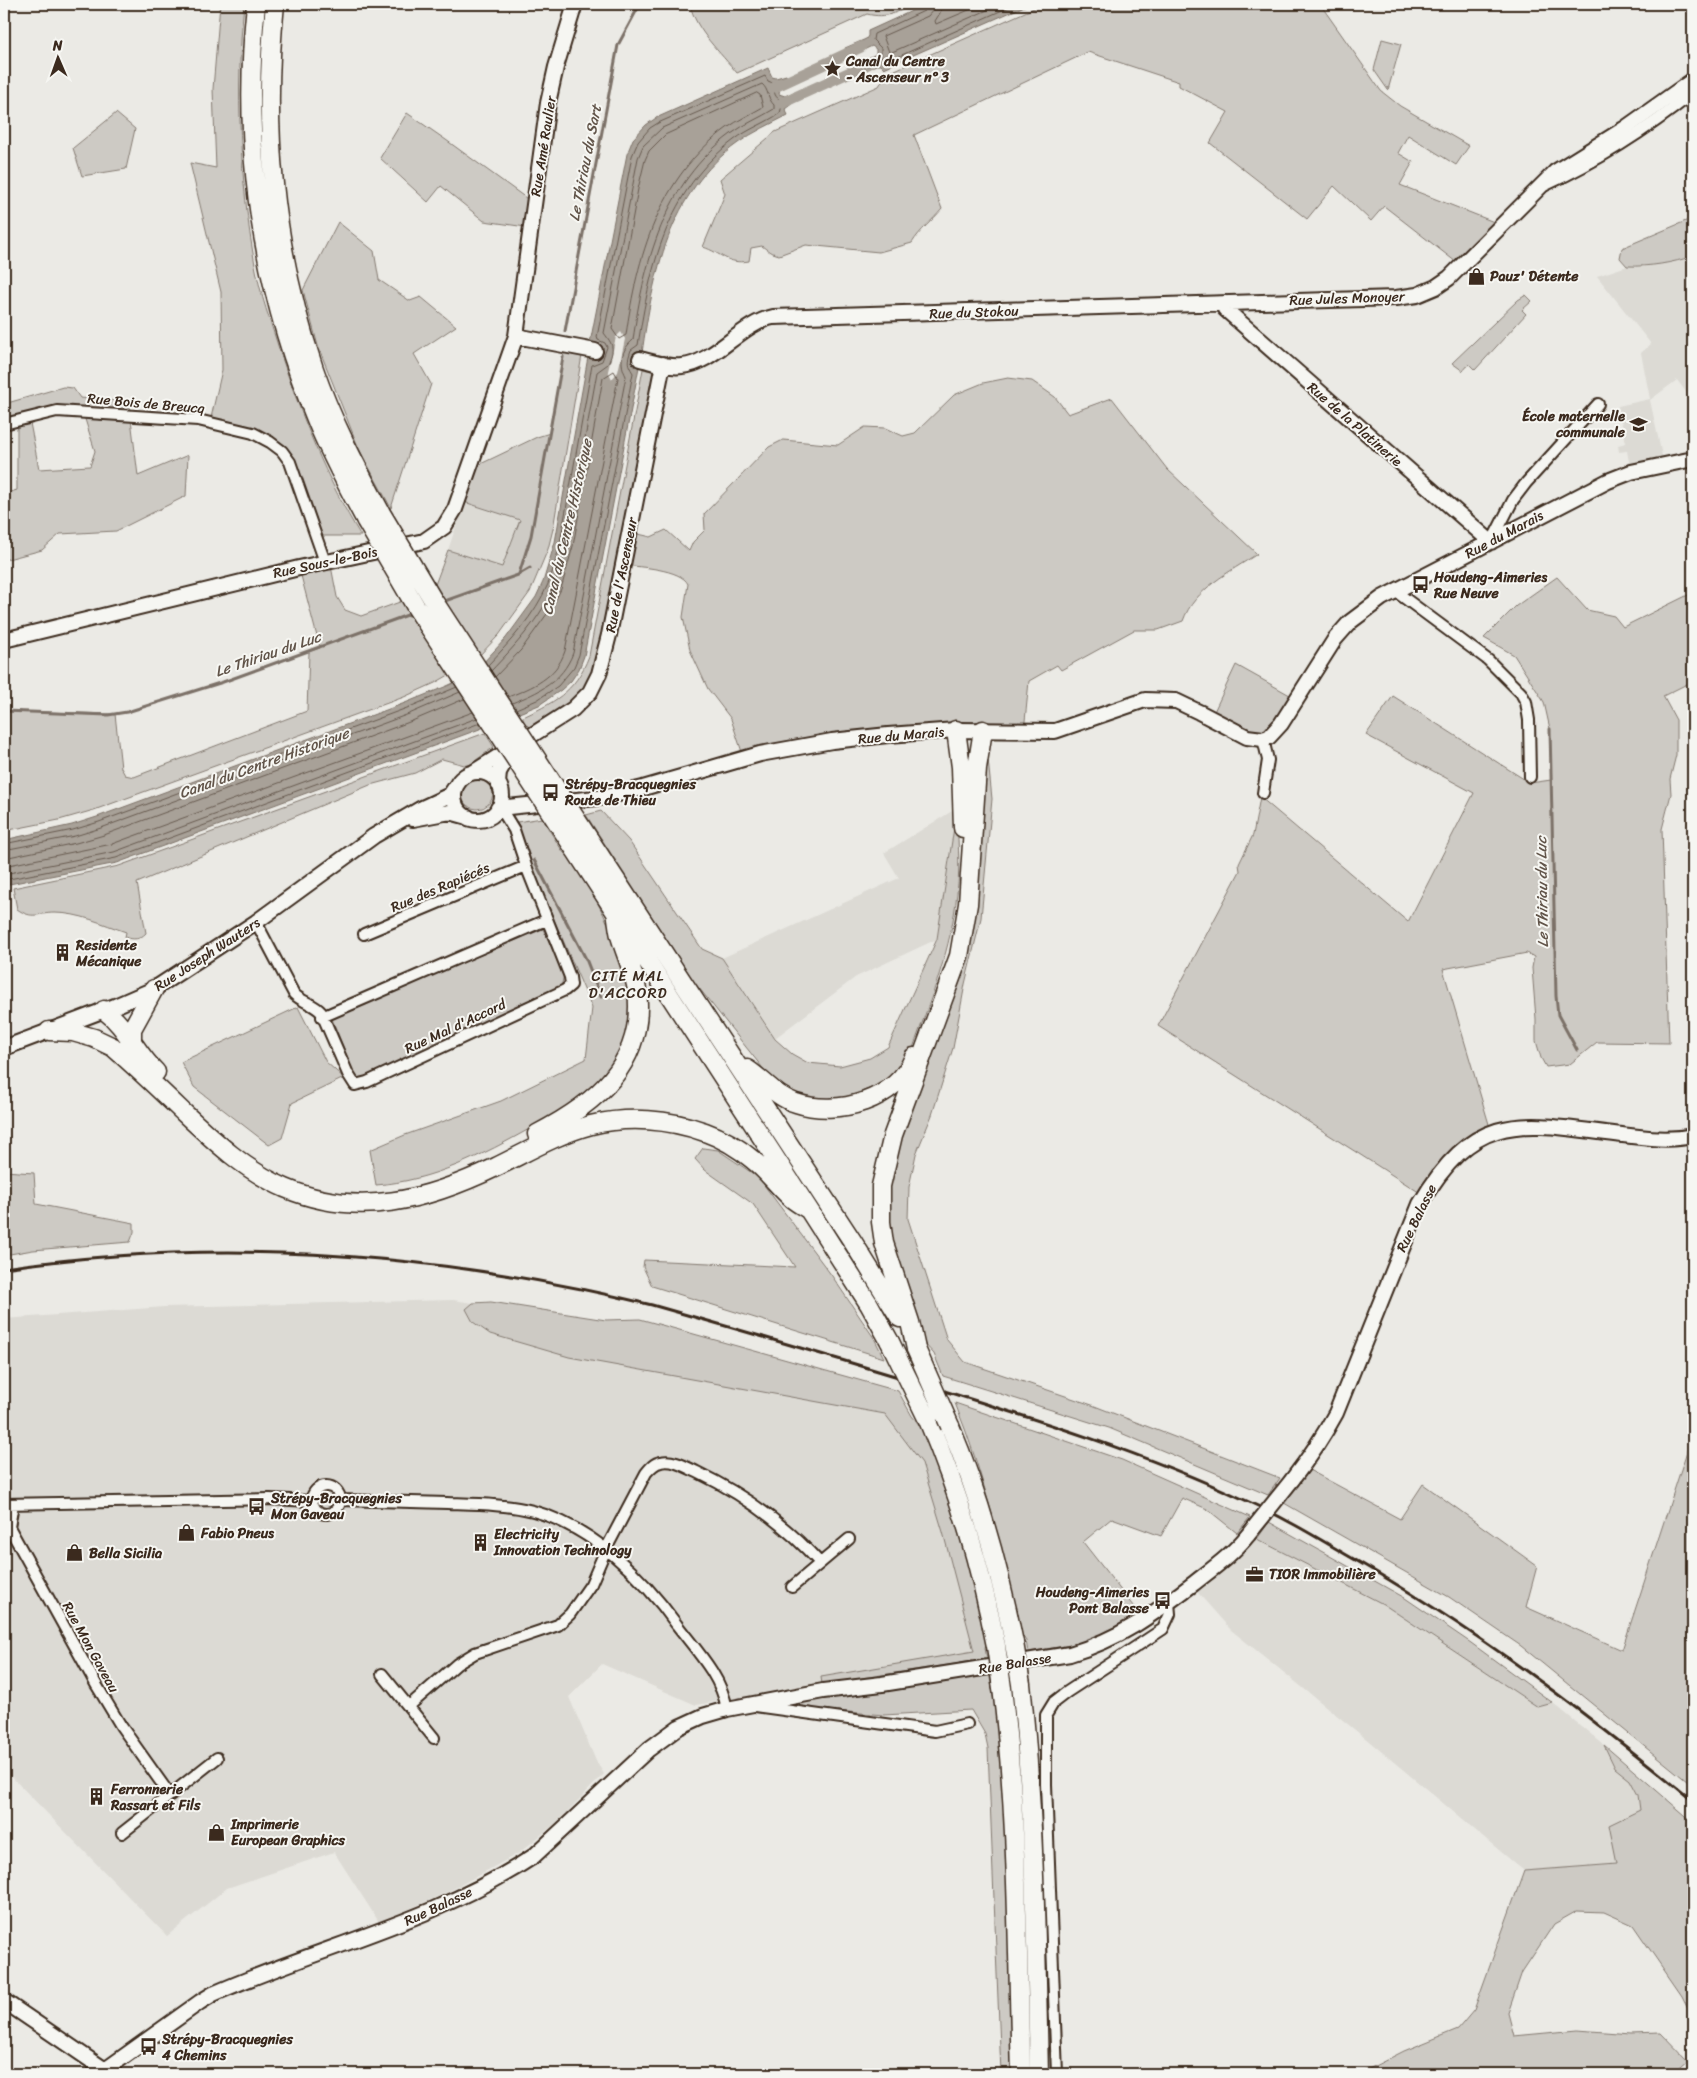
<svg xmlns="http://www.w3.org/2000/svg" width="1697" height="2078" font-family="Sriracha,sans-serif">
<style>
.built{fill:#dcdad4}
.green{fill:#cdcac4;stroke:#847a71}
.water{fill:#a8a198;stroke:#7c7167}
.pier{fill:#ebeae5}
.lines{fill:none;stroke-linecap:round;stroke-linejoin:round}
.shore{stroke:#675a4f;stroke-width:1}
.stream{stroke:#7c7167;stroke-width:3}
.canal{stroke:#a8a198;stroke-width:11}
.minor-casing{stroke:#3b2a1e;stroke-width:14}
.tertiary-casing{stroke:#3b2a1e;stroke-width:18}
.trunk-casing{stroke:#3b2a1e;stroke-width:21}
.minor{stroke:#f6f6f2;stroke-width:10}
.tertiary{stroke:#f6f6f2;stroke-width:14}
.trunk{stroke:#f6f6f2;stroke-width:18}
.rail{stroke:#3b2a1e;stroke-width:3}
.tertiary-bridge-casing{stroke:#3b2a1e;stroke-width:18;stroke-linecap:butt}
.trunk-bridge-casing{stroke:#3b2a1e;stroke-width:21;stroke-linecap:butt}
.tertiary-bridge{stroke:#f6f6f2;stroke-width:14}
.trunk-bridge{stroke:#f6f6f2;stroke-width:18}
.labels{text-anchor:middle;stroke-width:4;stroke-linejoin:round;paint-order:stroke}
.poi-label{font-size:14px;font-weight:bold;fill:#3b2a1e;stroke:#f6f6f2;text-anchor:start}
.street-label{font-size:14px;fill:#3b2a1e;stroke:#f6f6f2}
.water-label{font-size:15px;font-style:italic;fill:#615449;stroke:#f6f6f2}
.neighbourhood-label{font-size:15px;letter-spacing:1px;fill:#3b2a1e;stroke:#f6f6f2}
</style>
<rect width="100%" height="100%" fill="#ebeae5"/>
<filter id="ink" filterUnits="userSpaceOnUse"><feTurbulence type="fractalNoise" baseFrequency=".02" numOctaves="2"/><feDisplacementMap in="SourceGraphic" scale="10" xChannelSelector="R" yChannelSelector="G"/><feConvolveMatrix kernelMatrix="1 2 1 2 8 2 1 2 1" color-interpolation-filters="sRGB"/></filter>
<g filter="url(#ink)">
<!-- built -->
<path class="built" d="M1693,256V401L1677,380L1650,400L1664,465L1631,472L1627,451L1619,452L1618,445L1626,443L1618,406L1650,399L1641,353L1651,344L1597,276L1627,266L1641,267L1683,260Z
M464,502L520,520L502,567L448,550Z
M957,808L937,939L856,977L775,1038L722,958L899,878L884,853Z
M453,1300L473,1303L491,1302L606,1320L640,1319L898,1391L912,1416L925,1432L988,1635L985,1648L987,1659L696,1705L602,1664L569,1697L596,1761L604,1774L557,1822L519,1853L444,1894L379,1922L334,1852L227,1888L167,1936L4,1769V1319L164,1307Z
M1257,1539L1383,1604L1538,1707L1553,1703L1604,1745L1615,1768L1630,1779L1638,1795L1640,1810L1617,1864L1524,1871L1370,1742L1231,1630L1191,1585L1239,1546Z"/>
<!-- green -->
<path class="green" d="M220,4H244C235,89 240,180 255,265C260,294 271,323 280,352C301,415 326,479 361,536H322L302,481L290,462L270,442L210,422L222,370L221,292L190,163L216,168L213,89Z
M690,4H915C897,12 887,19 867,14L737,73C721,53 695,30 690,4Z
M1043,4H1320L1381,91L1400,106L1469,146L1456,165L1408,135L1398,153L1413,162L1400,185L1494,222L1456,262L1384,206L1371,221L1334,186L1307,219L1210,143L1228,112L1179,86V82L1088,52L914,135L942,209C932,221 920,230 912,243L879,252L806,245L779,255L770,252L762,246L751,248L749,261C727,265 722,253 703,247L725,194L720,179L775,132L879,86L886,74Z
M1382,39L1401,44L1388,90L1374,70Z
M116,113L135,129L126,169L82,176L73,148Z
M407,113L446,140L530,201L526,227L484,221L441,186L428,202L380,158Z
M1693,218V256C1673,263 1649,267 1627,266L1620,258L1622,248Z
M338,222L374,251L379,280L410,301L421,297L456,326L414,354L431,384L391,508L359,449L318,346L303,290Z
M1526,295L1532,301L1522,310L1526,314L1475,370L1469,364L1463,371L1452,363L1518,300Z
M567,345L583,349L553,529L548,549L530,592L499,635L475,660L435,683L404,697L94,810L59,820L4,831V711L115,714L121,768L125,775L134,777L307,711L309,652L320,648L299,568L331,566L337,597L345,610L361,616L433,590L448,550L502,567L520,520L458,500L468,470L537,437L550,433L563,357Z
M643,369L652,371L656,375L630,532L651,537L666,530L689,551L693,542L705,530L704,514L769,447L783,440L838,445L865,427L885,428L903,436L915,433L954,395L983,383L1008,378L1032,381L1055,397L1068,414L1112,398L1167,469L1257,554C1230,572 1194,589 1183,621L1158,630H1134L1061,670L1057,665L1029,681L1024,731L983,730L744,758L731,719L708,689L690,650L683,617L688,584C681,569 639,567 624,565L590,692L530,737L519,719C553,703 575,693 589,656Z
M63,387L73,388L80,398L130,402L131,414L84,411L4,424V404Z
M84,416L131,419L138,476L188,455L186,496L116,531L60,534L42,550L4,560V494L17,490V429L24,424L30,423L39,469L90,466L95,451Z
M1557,577L1587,610L1614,616L1623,627L1690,594L1693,601V681L1663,696L1676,720V755L1670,779L1671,794L1662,829L1669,1043L1597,1042L1570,1064L1546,1067L1541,1058L1536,1041V1019L1532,968L1534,957L1527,953L1443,969L1491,1131L1425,1196L1158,1026L1240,871L1239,864L1253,835L1260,797L1408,922L1474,793L1366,735L1393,696L1530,783L1551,780L1550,729L1544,702L1514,655L1484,638L1516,606Z
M1236,665L1297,699L1269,737L1211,718Z
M485,733L494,747L468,766L442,759L415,773L370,785L137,883L146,933C139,940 134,940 125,937L126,932C103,924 79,913 55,913C37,913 33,920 17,909L13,888L119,866Z
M987,749L992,799L981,918L965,984L953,1048L932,1115L916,1154L909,1187L908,1219L947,1340L965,1362L1092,1405L1280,1478L1268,1495L1109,1428L943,1376L934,1354L924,1343L898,1273L886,1218L894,1148L958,972Z
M461 793a16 16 0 1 1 32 0a16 16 0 1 1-32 0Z
M957,808C957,835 961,865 957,893C951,950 932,995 913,1048L907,1060L893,1076L876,1086L849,1097L823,1100L799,1095L773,1081L695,983L586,815L601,811L629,841L702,949L722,958L775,1039L792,1054L808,1063L840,1066L870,1058L888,1047L937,939Z
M542,818C549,829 556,842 564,853C567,856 570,857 572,861C590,887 607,918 618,948C622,955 627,964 628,972C634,1014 628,1050 599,1082C581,1102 554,1114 531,1128C483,1155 432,1181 376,1185L370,1150L405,1135L501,1101L586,1059L592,1008L530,863L517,822Z
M543,929L564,974L561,988L361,1079L355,1076L332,1019L354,1008Z
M298,1007L326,1062L344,1078L292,1103L282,1138L269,1145L194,1087L181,1062Z
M703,1148L718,1150L758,1177L832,1276L874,1338L884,1358L652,1286L643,1267L644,1260L795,1267L753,1204L705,1170L695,1159Z
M4,1171L34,1173L36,1204L134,1223V1232L130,1242L33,1250L4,1255Z
M491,1302L606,1320L640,1319L898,1391L912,1416L925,1432L951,1496L988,1635L985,1648L987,1659L822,1684L821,1677L974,1651L943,1532L922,1463L885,1414L569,1357L490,1334L473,1322L466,1309L473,1303Z
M955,1403L1122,1460L1250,1517L1237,1533L1207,1509L1182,1498L1161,1536L1112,1518L1083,1542L1144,1620L1121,1625L1082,1643L1028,1652L1026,1641L1021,1634C1004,1557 985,1477 955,1403Z
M1688,1448L1693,1451V1786L1521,1646L1449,1597L1284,1503L1309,1470L1400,1519L1423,1484L1537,1566L1526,1607L1622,1650Z
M1269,1522L1405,1598L1471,1643L1553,1703L1538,1707L1383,1604L1257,1539Z
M989,1672L1001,1742L1007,1811L1014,2074H1001L988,1748L985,1734L971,1710L884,1715L790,1707V1702Z
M1604,1745L1693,1822V2018L1682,1996L1633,1925L1604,1912L1577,1911L1554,1924L1522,1972L1508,2013L1514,2036L1578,2030L1631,2034L1662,2033L1688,2060L1672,2074H1359L1404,2051L1458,2029L1474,2010L1524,1871L1617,1864L1609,1825L1640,1810L1638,1795L1630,1780L1615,1768Z"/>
<!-- water -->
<path class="water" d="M927,4H1029L884,68L881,65H876L858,74L854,65L876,54V49L872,46L849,57L845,48L866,39L868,36V31Z
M768,68L772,77L776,78L786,75L789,83L780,87L779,94L785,96L793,92L797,100L785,109L788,115C771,124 753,132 738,143C669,192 653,276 642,353L635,352L632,365L639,367L584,656L579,669L571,681L561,690L539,705L477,730L117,863L4,885V840L72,825L97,817L405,703L447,686L464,678L482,664L506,638L536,597L543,582L555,542L588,357L598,359L602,346L590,343L627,154L633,139L646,125L656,118Z"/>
<!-- pier -->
<path class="pier" d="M621,332L625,339L618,372L612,379L608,371L616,337Z"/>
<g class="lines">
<!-- shore -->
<path class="shore" d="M928,4L924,11L874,34L873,40L881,48V60L886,62L1016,4
M934,4L933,10L928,16L883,36L889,52H892L1001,4
M942,4L940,13L935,21L936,24L983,4
M757,93L760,95L763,107C751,114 738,120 727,128C659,177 637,257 626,335L619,339L612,329L638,189L645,160L649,151L665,135Z
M488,665C510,642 535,615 548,584C553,571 557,557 560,543L592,365L602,361L607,347L605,343L598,340L597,337L632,156L638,142L650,128L658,123L765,76L768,81L775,84C773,94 775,97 783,102L780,113C766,123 748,129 734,140C667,190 650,267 638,345L631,350C627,362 627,363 633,373L579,655L574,667L558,686L537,700L516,709
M491,671C514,647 542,617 554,586C559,572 563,558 566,544L597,372L608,364C615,348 613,345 604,333L638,158L643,146L662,128L762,84C769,90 767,98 774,105V109C760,118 744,124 731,134C664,183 644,263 633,340C621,350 619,363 626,376L573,653C562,682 539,692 512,703
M495,677L521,650L552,607L561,589L573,546L603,378L614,371L618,378L565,651C556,678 533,687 508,697
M4,844L73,830L99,822L407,708L457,687
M4,850L75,836L101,828L409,714L460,692
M4,858L76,843L104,835L412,721L464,699
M4,866L112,844L473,712
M4,874L114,852L477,718
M4,880L116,858L480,723"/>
<!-- stream -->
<path class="stream" d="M565,331L618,45L640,4
M519,574L531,536L563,357
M442,602L518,575L530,568
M4,711L108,715L127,712L223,682L413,613
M1550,729L1556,996L1558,1015L1577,1050
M534,860L586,959L601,997"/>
<!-- canal -->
<path class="canal" d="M775,87L861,47
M782,103L870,63"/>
<defs>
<path id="minor" d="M1546,185C1598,161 1648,129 1693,93
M4,424L57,411L198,420L253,433L270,442L282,451L290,462L325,562
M1492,541L1513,500L1526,483L1598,404
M1395,591L1488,660L1521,693L1526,702L1529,720L1530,777
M1263,739L1268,760L1263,793
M256,922L294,994C302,1002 314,1004 321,1012L348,1074L355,1085L367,1082L565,990L571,985L570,977L526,866L514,830L503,812L497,809
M364,934L526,866
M322,1017L546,920
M312 1500a14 14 0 1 1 28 0a14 14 0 1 1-28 0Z
M340,1500C376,1501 411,1502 447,1503C476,1504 505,1504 533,1511C592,1527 643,1577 677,1625C697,1651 721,1676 727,1709
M4,1504L270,1499L311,1501
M13,1504L9,1527L97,1686L121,1726L170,1795
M792,1587L849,1539
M382,1674L434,1738
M409,1706L457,1664L475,1653L558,1625L570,1614L591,1584L606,1549L646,1473C650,1468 654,1463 661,1462C673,1459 686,1467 697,1472C745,1495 784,1523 820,1563
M755,1706L935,1731L967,1724
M122,1833L217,1758
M1057,2074L1046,1784V1715L1054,1702L1067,1692L1163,1629L1170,1614L1169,1603"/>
<path id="tertiary" d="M1225,303V309L1491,542
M516,336L595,351
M640,359C653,362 669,368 682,366C713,364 742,323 773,317L1396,298L1417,295L1436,287L1449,278L1555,172L1624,129L1693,80
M4,640L299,568L424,541L444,527L455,509L516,336L548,103L556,67L575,4
M474,772L573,709L590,692L599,674L609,635L663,364
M454 796a24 24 0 1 1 48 0a24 24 0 1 1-48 0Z
M498,784L499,772L513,748
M498,808L606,797L643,788L760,754L832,741L888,735L956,730L1055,731L1145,700L1176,701L1199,712L1247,737L1263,739L1269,737L1281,724L1335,639L1350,622L1382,598L1608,481L1631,472L1693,459
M413,819L450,812L468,817
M4,1048L115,1006L154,989L256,922L374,836L420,809L450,795L460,780
M1292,1480C1309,1458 1323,1437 1336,1413L1420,1204C1477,1107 1523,1123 1622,1135C1646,1138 1669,1141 1693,1136
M4,2001L111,2074
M105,2070L200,2002L213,1994C320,1947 436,1921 534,1856L649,1749L679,1727L703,1716L727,1709L823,1691L882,1684L1070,1654C1120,1639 1152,1615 1193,1584C1212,1569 1232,1555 1248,1535"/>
<path id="trunk" d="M256,4C241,148 261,285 316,419C330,454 348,487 366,521
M275,4C262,127 274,251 314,369C331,419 356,466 381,513
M956,730L961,767L963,828
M589,839L853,1242L900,1318
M574,848L809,1210L869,1304L890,1342
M104,1010C126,1026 136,1053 156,1072
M49,1031L73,1032L94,1038L113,1047C137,1068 160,1090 183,1112C214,1141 246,1171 285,1188C358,1219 428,1200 496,1167C527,1152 557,1134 591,1125C628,1116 669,1119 705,1132C722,1138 740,1149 753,1160C767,1171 777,1185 790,1197C795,1202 803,1206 809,1210
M132,1043V1029L154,989
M747,1069C764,1080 776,1097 796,1103C838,1117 897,1100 914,1057
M537,1134C595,1104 646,1064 637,990C634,972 626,956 621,939C618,931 618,921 616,912
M916,1349L910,1322L884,1243L881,1222V1186L893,1135L959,956L968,904L977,768L983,730
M928,1420C960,1496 980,1565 996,1646
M950,1426C980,1497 999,1567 1014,1643
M1021,1684C1035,1814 1036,1944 1039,2074
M1002,1688C1018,1816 1017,1945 1021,2074"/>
</defs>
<!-- minor casing -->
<use href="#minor" class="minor-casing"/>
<!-- tertiary casing -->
<use href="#tertiary" class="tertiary-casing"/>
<!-- trunk casing -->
<use href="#trunk" class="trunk-casing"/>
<!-- minor -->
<use href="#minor" class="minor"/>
<!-- tertiary -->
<use href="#tertiary" class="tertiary"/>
<!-- trunk -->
<use href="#trunk" class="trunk"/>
<!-- rail -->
<path class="rail" d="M4,1268C221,1237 440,1253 652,1305C744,1331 836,1358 928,1386C1036,1419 1144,1453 1247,1501C1281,1516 1313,1535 1345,1554C1470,1625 1583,1710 1693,1801"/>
<defs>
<path id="tertiary-bridge" d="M1248,1535L1292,1480"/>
<path id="trunk-bridge" d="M381,513L433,600L589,839
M366,521L416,607L574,848
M890,1342L928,1420
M916,1349L950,1426
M1014,1643L1021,1684
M996,1646L1002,1688"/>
</defs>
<!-- tertiary-bridge casing -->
<use href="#tertiary-bridge" class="tertiary-bridge-casing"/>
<!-- trunk-bridge casing -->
<use href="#trunk-bridge" class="trunk-bridge-casing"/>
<!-- tertiary-bridge -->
<use href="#tertiary-bridge" class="tertiary-bridge"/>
<!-- trunk-bridge -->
<use href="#trunk-bridge" class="trunk-bridge"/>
</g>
</g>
<!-- icons -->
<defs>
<symbol id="sight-bare" viewBox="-9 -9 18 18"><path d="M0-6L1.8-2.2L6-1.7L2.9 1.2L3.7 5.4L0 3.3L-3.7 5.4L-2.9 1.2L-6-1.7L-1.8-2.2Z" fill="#3b2a1e" stroke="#f6f6f2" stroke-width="2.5" paint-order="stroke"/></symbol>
<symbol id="shop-bare" viewBox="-9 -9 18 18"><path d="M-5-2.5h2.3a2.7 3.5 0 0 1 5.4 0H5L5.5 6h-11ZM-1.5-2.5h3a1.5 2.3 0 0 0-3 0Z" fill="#3b2a1e" stroke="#f6f6f2" stroke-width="2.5" paint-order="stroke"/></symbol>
<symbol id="school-bare" viewBox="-9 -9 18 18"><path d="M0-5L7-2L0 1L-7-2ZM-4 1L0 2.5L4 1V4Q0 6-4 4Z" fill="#3b2a1e" stroke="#f6f6f2" stroke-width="2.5" paint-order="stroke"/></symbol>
<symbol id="bus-bare" viewBox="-9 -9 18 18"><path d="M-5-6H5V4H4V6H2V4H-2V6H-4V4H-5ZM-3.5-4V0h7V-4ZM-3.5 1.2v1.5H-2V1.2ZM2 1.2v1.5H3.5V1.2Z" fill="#3b2a1e" stroke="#f6f6f2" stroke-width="2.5" paint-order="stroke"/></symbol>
<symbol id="building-bare" viewBox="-9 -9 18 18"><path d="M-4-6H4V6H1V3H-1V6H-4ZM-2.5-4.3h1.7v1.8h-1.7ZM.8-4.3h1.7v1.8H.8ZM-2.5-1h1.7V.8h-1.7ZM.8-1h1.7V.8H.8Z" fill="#3b2a1e" stroke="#f6f6f2" stroke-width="2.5" paint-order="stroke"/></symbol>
<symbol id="office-bare" viewBox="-9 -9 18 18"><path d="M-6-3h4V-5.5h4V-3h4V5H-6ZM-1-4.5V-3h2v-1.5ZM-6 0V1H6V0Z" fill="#3b2a1e" stroke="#f6f6f2" stroke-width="2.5" paint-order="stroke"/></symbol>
</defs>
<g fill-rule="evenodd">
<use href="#sight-bare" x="820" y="56" width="25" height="25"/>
<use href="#shop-bare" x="1464" y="264" width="25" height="25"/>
<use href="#school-bare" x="1626" y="412" width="25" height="25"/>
<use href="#bus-bare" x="1408" y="572" width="25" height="25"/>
<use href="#bus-bare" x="538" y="780" width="25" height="25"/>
<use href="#building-bare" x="50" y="940" width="25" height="25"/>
<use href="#bus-bare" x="244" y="1494" width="25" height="25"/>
<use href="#shop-bare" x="174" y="1520" width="25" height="25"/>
<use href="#building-bare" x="468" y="1530" width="25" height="25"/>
<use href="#shop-bare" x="62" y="1540" width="25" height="25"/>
<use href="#office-bare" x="1242" y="1562" width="25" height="25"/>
<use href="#bus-bare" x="1150" y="1588" width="25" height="25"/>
<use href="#building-bare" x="84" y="1784" width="25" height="25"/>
<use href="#shop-bare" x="204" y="1820" width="25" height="25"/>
<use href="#bus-bare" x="136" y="2034" width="25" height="25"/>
</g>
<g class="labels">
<!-- poi labels -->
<g class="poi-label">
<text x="846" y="66">Canal du Centre<tspan x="846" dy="16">- Ascenseur n° 3</tspan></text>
<text x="1490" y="281">Pauz' Détente</text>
<text x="1625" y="421" text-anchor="end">École maternelle<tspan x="1625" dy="16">communale</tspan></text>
<text x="1434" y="582">Houdeng-Aimeries<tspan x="1434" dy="16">Rue Neuve</tspan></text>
<text x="565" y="789">Strépy-Bracquegnies<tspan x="565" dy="16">Route de Thieu</tspan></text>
<text x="76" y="950">Residente<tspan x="76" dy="16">Mécanique</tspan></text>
<text x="271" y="1503">Strépy-Bracquegnies<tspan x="271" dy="16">Mon Gaveau</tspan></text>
<text x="201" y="1538">Fabio Pneus</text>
<text x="494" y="1539">Electricity<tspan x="494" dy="16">Innovation Technology</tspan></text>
<text x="89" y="1558">Bella Sicilia</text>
<text x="1269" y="1579">TIOR Immobilière</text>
<text x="1149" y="1597" text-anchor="end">Houdeng-Aimeries<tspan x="1149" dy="16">Pont Balasse</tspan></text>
<text x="111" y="1794">Ferronnerie<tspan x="111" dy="16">Rassart et Fils</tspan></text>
<text x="231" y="1829">Imprimerie<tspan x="231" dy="16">European Graphics</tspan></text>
<text x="162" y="2044">Strépy-Bracquegnies<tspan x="162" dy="16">4 Chemins</tspan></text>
</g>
<!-- street labels -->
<g class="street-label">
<text transform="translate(543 146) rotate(-81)" y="5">Rue Amé Raulier</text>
<text transform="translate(1347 298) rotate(-2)" y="5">Rue Jules Monoyer</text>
<text transform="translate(974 312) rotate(-2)" y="5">Rue du Stokou</text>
<text transform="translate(146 403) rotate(5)" y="5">Rue Bois de Breucq</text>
<text transform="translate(1355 424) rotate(41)" y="5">Rue de la Platinerie</text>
<text transform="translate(1504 534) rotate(-28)" y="5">Rue du Marais</text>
<text transform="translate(325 562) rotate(-12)" y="5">Rue Sous-le-Bois</text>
<text transform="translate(621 575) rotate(-79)" y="5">Rue de l'Ascenseur</text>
<text transform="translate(901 735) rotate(-5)" y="5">Rue du Marais</text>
<text transform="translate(440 887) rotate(-23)" y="5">Rue des Rapiécés</text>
<text transform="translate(207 954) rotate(-33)" y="5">Rue Joseph Wauters</text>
<text transform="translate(455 1026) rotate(-25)" y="5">Rue Mal d'Accord</text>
<text transform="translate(1416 1218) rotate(-64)" y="5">Rue Balasse</text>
<text transform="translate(91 1647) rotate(61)" y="5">Rue Mon Gaveau</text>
<text transform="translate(1015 1663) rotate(-9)" y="5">Rue Balasse</text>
<text transform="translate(438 1906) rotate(-25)" y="5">Rue Balasse</text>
</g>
<!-- water labels -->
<g class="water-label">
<text transform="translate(585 163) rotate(-79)" y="5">Le Thiriau du Sart</text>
<text transform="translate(567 527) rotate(-77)" y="5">Canal du Centre Historique</text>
<text transform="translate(268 654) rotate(-19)" y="5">Le Thiriau du Luc</text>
<text transform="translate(264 763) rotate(-20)" y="5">Canal du Centre Historique</text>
<text transform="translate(1542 892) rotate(-91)" y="5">Le Thiriau du Luc</text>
</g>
<!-- neighbourhood labels -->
<g class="neighbourhood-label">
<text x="628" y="981">CITÉ MAL<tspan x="628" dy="17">D'ACCORD</tspan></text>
</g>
</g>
<!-- margin -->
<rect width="1697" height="2078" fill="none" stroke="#f6f6f2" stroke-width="20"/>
<rect x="10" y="10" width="1677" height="2058" fill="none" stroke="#3b2a1e" stroke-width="2" filter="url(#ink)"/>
<!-- north arrow -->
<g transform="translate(58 58) rotate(358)" stroke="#f6f6f2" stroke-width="4" paint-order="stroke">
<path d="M0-4L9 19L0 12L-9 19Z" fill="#3b2a1e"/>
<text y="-8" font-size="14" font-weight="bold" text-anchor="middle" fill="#3b2a1e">N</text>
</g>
</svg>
